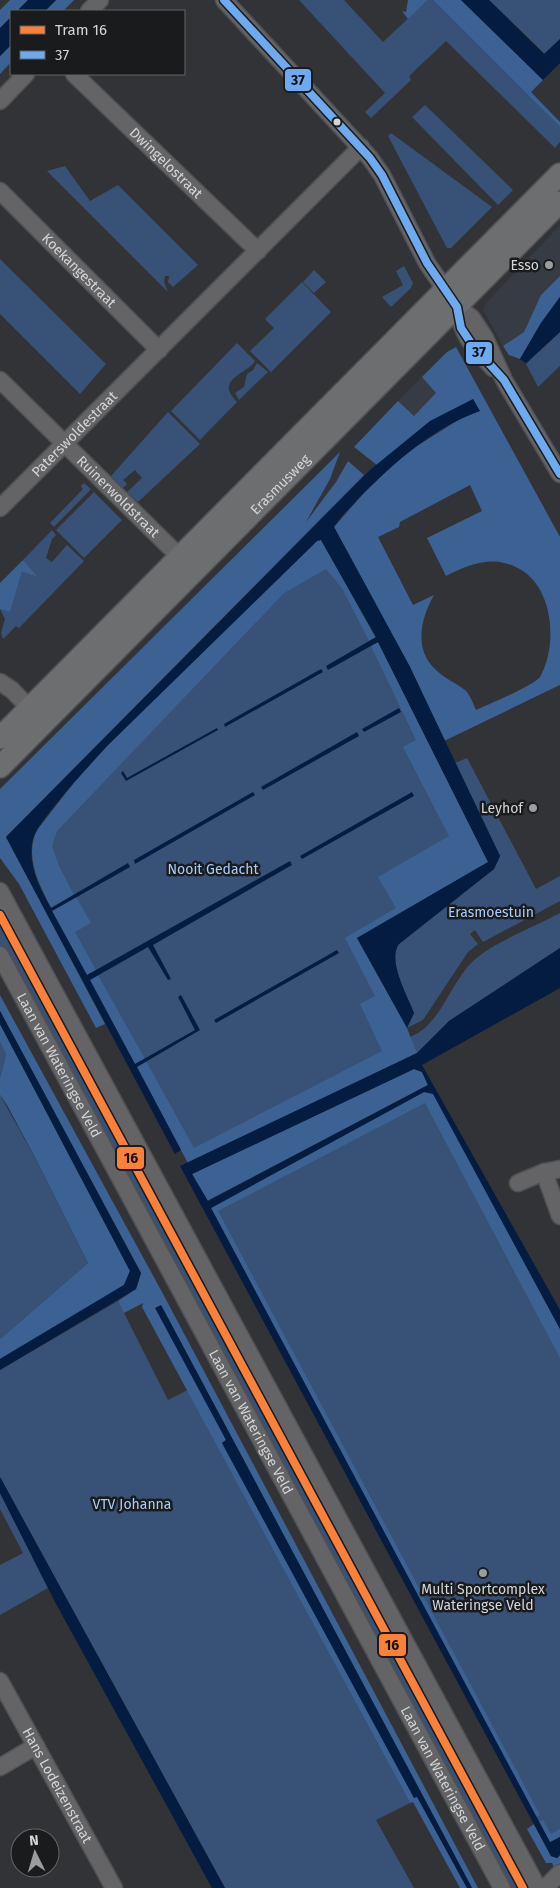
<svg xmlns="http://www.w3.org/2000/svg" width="560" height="1888" font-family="'Fira Sans',sans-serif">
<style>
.built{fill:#373c44}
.green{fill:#385277}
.forest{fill:#3c6193;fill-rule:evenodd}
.water{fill:#041c40;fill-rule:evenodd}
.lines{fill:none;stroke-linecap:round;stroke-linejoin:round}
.minor-casing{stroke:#4f5052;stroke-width:19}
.major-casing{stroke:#4f5052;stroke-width:24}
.minor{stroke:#646466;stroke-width:16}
.major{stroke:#6d6e6f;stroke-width:21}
.bus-1-casing{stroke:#191b1c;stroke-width:11}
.bus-1{stroke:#6daaf0;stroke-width:8}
.tram-1-casing{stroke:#191b1c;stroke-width:11}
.tram-1{stroke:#fb813a;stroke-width:8}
.bus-dot{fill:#d3d5d7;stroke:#191b1c;stroke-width:2}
.poi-dot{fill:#9a9c9f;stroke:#191b1c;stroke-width:2}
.labels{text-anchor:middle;stroke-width:5;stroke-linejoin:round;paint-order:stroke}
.street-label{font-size:14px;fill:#d3d5d7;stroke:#191b1c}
.poi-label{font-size:14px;fill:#d3d5d7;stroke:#191b1c;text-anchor:end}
.park-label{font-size:14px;fill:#a8ccfe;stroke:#191b1c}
.line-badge{stroke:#191b1c;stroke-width:2}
.pale-badge-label{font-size:14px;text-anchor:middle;font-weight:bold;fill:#111}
</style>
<rect width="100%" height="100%" fill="#313336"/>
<!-- built -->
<path class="built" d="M560,225V276L541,295L524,332L503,346L483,310L486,303Z
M422,377L437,393L414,416L398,401Z"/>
<!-- green -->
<path class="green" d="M299,0H344L383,42L428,0H433L560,127V142L555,148L446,41L409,76L411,80L371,118L365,112L385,93Z
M489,0H560V39L545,54Z
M425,105L513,190L498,205L412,117Z
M391,133L492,207L451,248H447L388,136Z
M65,166L90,201L118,185L198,265L173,287L168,282L169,276H165L164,282L168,292L47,171Z
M0,259L106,364L80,394L0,314Z
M404,266L413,283L411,288L391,307L382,297L403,285L396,271Z
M314,270L326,282L314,293L303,282Z
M302,282L331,312L271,372L250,351L274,328L265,319Z
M560,332V366L538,387L526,364Z
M237,343L255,361C246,375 214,379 237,402L200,440L171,411Z
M257,363L268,372L239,400L235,393L244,387L247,374L253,370Z
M168,412L200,444L138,502L127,492L142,478L135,470L123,480L127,484L123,488L111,476Z
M84,483L91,489L54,527L50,523L83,489L81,486Z
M94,492L122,520L84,558L56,530Z
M52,530L56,535L52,539L46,558L52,562L67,545L84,561L19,628L16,626L3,639L1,633L5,619L0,609L10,611L22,572L38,577L23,560Z
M319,540L488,862L357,938L407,1027L414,1013C407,995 387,960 399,944L494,869L500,856L455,763L467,758L536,889L560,876V901L483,942L475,930L470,934L478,944L468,952L423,1020L407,1028L410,1037C441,1025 450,983 473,961C494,942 534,927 560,913V948L449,1021L417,1053L188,1163L52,911L37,830Z
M0,900L531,1888H506L0,946Z
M0,1042L6,1055L0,1078Z
M424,1092L560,1329V1837L550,1843L211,1208Z
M0,1095L39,1165L88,1263L0,1339Z
M118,1301L168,1400L188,1390L410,1803L376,1820L414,1888H225L0,1477V1370Z
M0,1493L48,1588L0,1615V1565L23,1553L0,1509Z"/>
<!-- forest -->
<path class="forest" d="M10,0H28L17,11H11V17L0,28V10Z
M56,0H74L63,11H45Z
M408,0H428L408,19L402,11L406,12Z
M433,0H461L543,80L531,92L560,122V127Z
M11,45V62L0,74V56Z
M560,276V297L541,323L520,359L509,355L503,346L524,332L541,295Z
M456,347L560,537V685L444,741L410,667L334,527L377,478L392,465L417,446L463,417L473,399L377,465L354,447L398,401L414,416L436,393L422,377L447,352ZM470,485L482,511L427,538L446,576C463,567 485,558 504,563C553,573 560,641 540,677C533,686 489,704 476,710C473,704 470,694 465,690C456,683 444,678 436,670C413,649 421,618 434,595L413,605L378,537L399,527L400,522Z
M340,452L330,479L306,522L336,482L348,461L364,475L6,837L105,1024L96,1028L19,884L0,858V789Z
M321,540L376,638L369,641L342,588L326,569L284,593L57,831L52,846L59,866L74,895L51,908C39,884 24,857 37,830L76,780L107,746L317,541Z
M23,560L38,577L22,572L10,612L0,609V583Z
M378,642L488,862L357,938L402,1016L417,1053L188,1163L137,1067L146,1061L194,1148L382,1051L360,1004L375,996L345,938L396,908L378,877L449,836L403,747L416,740L371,646Z
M76,897L91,923L75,932L96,970L87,975L52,911Z
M98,975L145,1059L135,1064L90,980Z
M0,995L162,1292L478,1888H472L161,1305L226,1440L222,1443L414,1797L417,1796L467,1888H460L413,1802L410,1803L142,1307L143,1303L124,1313L118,1301L136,1289L141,1273L0,1011Z
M0,1024L130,1271L124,1285L0,1359V1339L88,1263L39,1165L7,1105L0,1095V1078L6,1055L0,1042Z
M414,1069L422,1072L428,1085L207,1201L192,1174Z
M424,1092L433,1093L560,1329V1358L425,1103L218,1211L540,1815L536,1817L211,1208Z
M543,1820L551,1834L560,1829V1837L550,1843L539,1822Z
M534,1824L551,1856L557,1858L560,1855V1864L555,1869L552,1863H546L527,1829Z"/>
<!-- water -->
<path class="water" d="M28,0H56L45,11H17Z
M461,0H489L544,54L560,39V63L543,80Z
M11,17V45L0,56V28Z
M560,297V332L526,363L520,359L541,323Z
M473,399L480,411C432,428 394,463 359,498C350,508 341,516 334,527L410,667L500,856L494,869L399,944C387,960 407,995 414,1013L407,1028L357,938L488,862L378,642L328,670L326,666L376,637L321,540L317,541L107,746C92,763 38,820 33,839C27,864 39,887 51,908L128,863L130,867L52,911L87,975L290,861L292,865L153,945L171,979L168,980L148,947L90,980L135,1064L195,1030L178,997L181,995L200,1030L137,1067L181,1150L175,1154L6,837L370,470L430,421Z
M321,669L323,672L225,727L224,724Z
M399,708L401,712L364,732L362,729Z
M217,728L218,730L126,781L121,773L123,771L127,778Z
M357,732L359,736L263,790L261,787Z
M253,792L255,795L135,864L134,860Z
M412,792L414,796L302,859L300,856Z
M560,948V988L422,1065L560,1310V1329L433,1094L424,1092L211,1208L550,1842L560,1837V1855L557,1858L551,1856L180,1166L417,1053L449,1021ZM414,1069L422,1072L428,1085L208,1201L192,1174Z
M337,950L339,953L216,1023L214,1020Z
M0,1011L141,1273L136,1289L0,1370V1359L124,1285L130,1271L0,1024Z
M161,1305L472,1888H467L417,1797L414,1798L222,1443L226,1440L155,1308Z
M0,1477L225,1888H212L55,1602L0,1493Z"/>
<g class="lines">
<defs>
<g id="minor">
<path d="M224,0L370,158L382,175L427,263L457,307L472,318L485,338L504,380L560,474"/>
<path d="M89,11L100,0"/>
<path id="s1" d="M74,74L258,251"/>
<path d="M0,101L26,74"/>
<path id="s2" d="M0,191L159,350"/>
<path d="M457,307C463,338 473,346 493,368"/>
<path id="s3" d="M0,380L187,564"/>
<path id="s4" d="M0,508L361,147"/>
<path d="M0,682L12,690L37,716"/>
<path d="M0,891L538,1888"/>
<path id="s5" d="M0,955L502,1888"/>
<path d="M544,1172L560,1216"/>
<path d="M518,1183L544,1172L560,1169"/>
<path id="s6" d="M0,1681L114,1888"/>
<path d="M0,1767L36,1746"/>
<path d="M545,1888L560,1873"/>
</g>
<g id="major">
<path d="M0,738L560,174"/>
<path id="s7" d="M0,767L560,202"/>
</g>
</defs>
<!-- minor casing -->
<use href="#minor" class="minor-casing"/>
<!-- major casing -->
<use href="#major" class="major-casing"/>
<!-- minor -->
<use href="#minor" class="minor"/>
<!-- major -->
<use href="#major" class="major"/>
<defs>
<path id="bus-1" d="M224,0L370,158L382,175L427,263L457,307L461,328L473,346L504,380L560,474"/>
</defs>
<!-- bus-1 casing -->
<use href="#bus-1" class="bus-1-casing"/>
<!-- bus-1 -->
<use href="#bus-1" class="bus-1"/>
<defs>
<path id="tram-1" d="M0,915L523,1888"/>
</defs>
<!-- tram-1 casing -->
<use href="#tram-1" class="tram-1-casing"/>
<!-- tram-1 -->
<use href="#tram-1" class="tram-1"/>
</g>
<!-- markers -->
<circle class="bus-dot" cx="337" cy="122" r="4.5"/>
<g class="poi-dot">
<circle cx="549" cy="265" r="5"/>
<circle cx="533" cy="808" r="5"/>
<circle cx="483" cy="1573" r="5"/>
</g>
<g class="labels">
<!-- street labels -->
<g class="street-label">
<text dy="5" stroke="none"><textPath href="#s1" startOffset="128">Dwingelostraat</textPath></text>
<text dy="5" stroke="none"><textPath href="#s2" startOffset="112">Koekangestraat</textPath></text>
<text dy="5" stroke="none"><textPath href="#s4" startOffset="105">Paterswoldestraat</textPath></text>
<text dy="5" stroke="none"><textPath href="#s7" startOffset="398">Erasmusweg</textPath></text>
<text dy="5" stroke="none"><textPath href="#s3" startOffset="166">Ruinerwoldstraat</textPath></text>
<text dy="5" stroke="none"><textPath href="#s5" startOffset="125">Laan van Wateringse Veld</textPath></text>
<text dy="5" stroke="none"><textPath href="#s5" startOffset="530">Laan van Wateringse Veld</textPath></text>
<text dy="5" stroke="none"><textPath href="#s5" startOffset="935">Laan van Wateringse Veld</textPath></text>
<text dy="5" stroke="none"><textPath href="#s6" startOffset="119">Hans Lodeizenstraat</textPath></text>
</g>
<!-- poi labels -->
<g class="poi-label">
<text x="539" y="270">Esso</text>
<text x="523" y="813">Leyhof</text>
<text x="483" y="1594" text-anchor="middle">Multi Sportcomplex<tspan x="483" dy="16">Wateringse Veld</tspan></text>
</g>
<!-- park labels -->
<g class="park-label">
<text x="213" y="874">Nooit Gedacht</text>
<text x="491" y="917">Erasmoestuin</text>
<text x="132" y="1509">VTV Johanna</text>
</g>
</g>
<g class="line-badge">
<rect x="284" y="68" width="28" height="24" rx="5" fill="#6daaf0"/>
<rect x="465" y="341" width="28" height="24" rx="5" fill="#6daaf0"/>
<rect x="116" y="1146" width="29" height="24" rx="5" fill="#fb813a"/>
<rect x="378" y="1633" width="29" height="24" rx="5" fill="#fb813a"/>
</g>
<g class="pale-badge-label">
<text x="298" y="85">37</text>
<text x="479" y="357">37</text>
<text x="131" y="1163">16</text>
<text x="392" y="1650">16</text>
</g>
<!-- legend -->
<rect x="10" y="10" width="175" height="65" fill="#191b1c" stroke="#636567"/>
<rect x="20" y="26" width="25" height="8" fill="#fb813a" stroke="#636567"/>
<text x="55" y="35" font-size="15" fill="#d3d5d7">Tram 16</text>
<rect x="20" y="51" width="25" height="8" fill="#6daaf0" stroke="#636567"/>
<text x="55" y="60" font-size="15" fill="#d3d5d7">37</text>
<!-- north arrow -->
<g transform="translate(35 1853) rotate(355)"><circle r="24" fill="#191b1c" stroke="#636567"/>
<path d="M0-4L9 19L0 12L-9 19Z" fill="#9a9c9f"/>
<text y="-8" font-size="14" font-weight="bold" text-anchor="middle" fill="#d3d5d7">N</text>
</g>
</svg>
